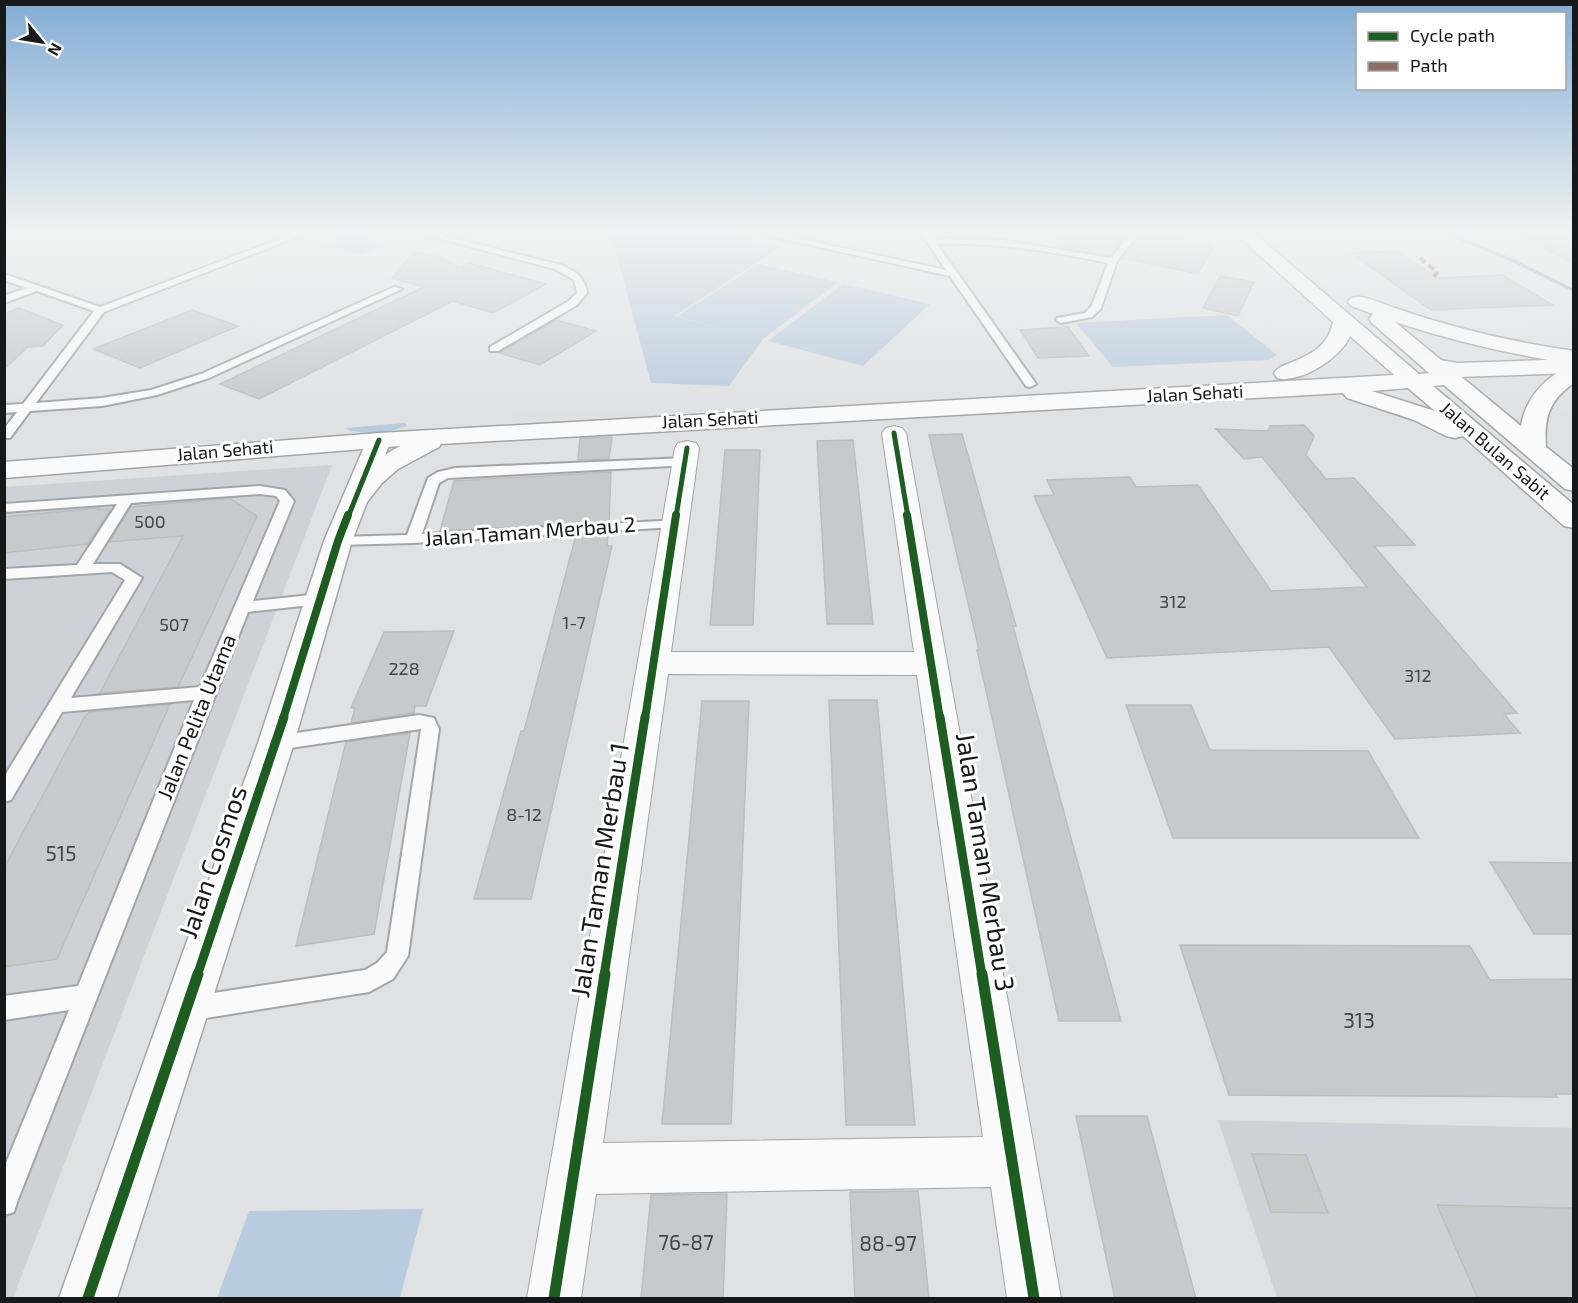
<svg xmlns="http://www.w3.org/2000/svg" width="1578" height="1303" font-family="'Exo 2',sans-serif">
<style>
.built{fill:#cdd2d8}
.green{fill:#b9cbde}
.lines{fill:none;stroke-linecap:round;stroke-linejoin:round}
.stream{fill:#8aa2bc;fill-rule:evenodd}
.building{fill:#c8c9cb;stroke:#bcbdbf;stroke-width:1.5}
.service-casing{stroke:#a4a5a6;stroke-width:4}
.minor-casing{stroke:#a4a5a6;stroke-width:2}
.tertiary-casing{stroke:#a4a5a6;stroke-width:3}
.secondary-casing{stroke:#a4a5a6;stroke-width:3}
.service{fill:#fafafb;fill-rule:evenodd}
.minor{fill:#fafafb;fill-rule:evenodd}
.tertiary{fill:#fafafb;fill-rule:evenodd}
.secondary{fill:#fafafb;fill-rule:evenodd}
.quiet{stroke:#8d6e63;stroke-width:4;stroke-dasharray:7 4;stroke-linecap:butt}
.cycleway-far3-casing{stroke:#fff;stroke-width:8}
.cycleway-far2-casing{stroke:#fff;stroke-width:11}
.cycleway-far1-casing{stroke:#fff;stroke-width:13}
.cycleway-casing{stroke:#fff;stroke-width:15}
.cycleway-far3{stroke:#1b5e20;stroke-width:5}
.cycleway-far2{stroke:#1b5e20;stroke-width:8}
.cycleway-far1{stroke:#1b5e20;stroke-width:9}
.cycleway{stroke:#1b5e20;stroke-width:11}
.labels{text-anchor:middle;stroke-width:6;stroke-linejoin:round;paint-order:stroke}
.far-street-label{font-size:18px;fill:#171819;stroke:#fff}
.number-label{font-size:18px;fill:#434446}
.street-label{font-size:21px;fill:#171819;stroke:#fff}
.near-number-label{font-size:21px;fill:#434446}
.near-street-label{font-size:26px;fill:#171819;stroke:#fff}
</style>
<rect width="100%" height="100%" fill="#dfe1e3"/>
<!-- built -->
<path class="built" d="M332,465L13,1298H4V487Z
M1218,1120L1573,1128V1298H1277Z"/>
<!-- green -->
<path class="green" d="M611,233H724L781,247L675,316L740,334L677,316L758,264L838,282L763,339L729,386L651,383Z
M351,234L388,244L361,255L324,245Z
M843,284L930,304L863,366L768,341Z
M1227,315L1277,355L1268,360L1113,367L1076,323Z
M405,423L407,426L380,434L350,431L346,428Z
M423,1209L400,1298H217L249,1211Z"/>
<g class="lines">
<!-- stream -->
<path class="stream" d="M1442,233H1449L1514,259L1574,289V292L1510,261Z"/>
</g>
<!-- building -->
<path class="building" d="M1056,233H1114L1126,235L1110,256L1055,245Z
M1140,233H1174L1171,237L1214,245L1198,274L1122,258Z
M1516,233H1574V264Z
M1397,251L1437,278L1502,275L1553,305L1431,310L1351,253Z
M414,252L443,258L460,268L469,263L546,284L493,313L453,301L259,399L220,384L424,287L392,278Z
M1220,276L1254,282L1238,316L1203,308Z
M19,308L63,325L43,346L28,347L4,369V314Z
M192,310L238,326L140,368L93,349Z
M556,320L596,331L540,365L499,353Z
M1068,327L1089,356L1038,358L1020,330Z
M1304,425L1314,436L1306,455L1326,479L1354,478L1415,545L1374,546L1517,713L1504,714L1520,733L1395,739L1329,647L1107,658L1034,496L1054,495L1047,480L1130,477L1136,487L1198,485L1271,591L1367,587L1262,457L1244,459L1216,429L1268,431L1270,426Z
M962,434L1016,626H1013L1121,1021H1059L977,650H979L929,435Z
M612,437L609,459L578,460L580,438Z
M853,440L873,624H827L817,441Z
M725,450H760L753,625H710Z
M611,472L609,522L440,531L454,481Z
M229,498L257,516L178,687L100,693L183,536L109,542L131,507Z
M99,508L98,510L111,509L88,544L4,553V517Z
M608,533L607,546H612L531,899H474L521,731H524L576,535Z
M454,631L426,706H415L414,713L351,723L355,708H351L384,632Z
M829,700H877L915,1125H846Z
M702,701H749L731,1124H662Z
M170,704L57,959L4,967V868L85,716L90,712Z
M1126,705H1191L1210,750L1368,751L1419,838H1173Z
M410,733L374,934L296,946L346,742Z
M1490,862L1574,863V934H1534Z
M1180,945L1470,946L1490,980L1574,979V1094H1555L1557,1097L1229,1095Z
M1076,1116H1147L1196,1299H1115Z
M1252,1154L1306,1155L1328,1213L1271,1212Z
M918,1191L929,1299H855L850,1192Z
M727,1194L723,1299H641L651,1195Z
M1437,1205L1574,1208V1299H1478Z"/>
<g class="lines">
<defs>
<path id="service" d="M295,233H307L104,312L36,403L102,398L151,390L201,374L394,287L402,289L209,378L157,395L102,406L30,411L10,438H4V429L17,412L4,413V405L23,404L94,311L37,291L4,303V296L27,288L4,280V274L100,307Z
M418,233H433L561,265C575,271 585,277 587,293L577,305L498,351H490V347L569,301L577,293L574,280L555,269Z
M756,233H773L946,270L921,233H929L934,239L1001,240L1111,258L1130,234L1137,236L1117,261L1101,308L1092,317L1061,323L1056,320L1057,318L1085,313L1092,305L1108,263C1051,251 995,242 937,244L1036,384L1030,387L1026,386L950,276Z
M685,458L691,462L690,465L448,478L439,483L422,534L679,520L681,523L679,526L674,527L413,543L338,545L331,541L338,537L407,535L428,478L438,472L455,468Z
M260,486L285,490L294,501L253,601L320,594L328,599L320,604L248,612L17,1202L14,1212L4,1215V1168L69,1010L4,1020V996L78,986L194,700L62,712L11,800L4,802V777L125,580L112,572L4,579V569L77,565L117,504L4,512V504ZM260,494L276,496L280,501L200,687L71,698L142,578L120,564H93L131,503Z
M419,715L434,718L439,729L408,956L393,979L369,992L187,1021L179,1017L175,1009L179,1001L187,997L365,970L377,963L387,952L421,729L276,750L270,748L267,743L270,738L276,736Z"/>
<path id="minor" d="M894,426L902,428L906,433L1061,1298H1007L991,1187L596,1194L581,1298H527L675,448L678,443L687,441L696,443L699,448L671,652H914L882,433L886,428ZM668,674L917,675L983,1137L603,1143Z"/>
<path id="tertiary" d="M1434,359L1457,363L1574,359V373L1457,377L1426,371L1423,366L1426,361Z
M379,433L388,435L391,440L352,541L294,743L117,1298H59L258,743L324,541L367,440L370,435Z"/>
<path id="secondary" d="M1235,233H1254L1419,374L1429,373L1372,323L1369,319L1373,314L1351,306L1348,302L1351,298C1365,294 1381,304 1395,308C1453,328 1512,342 1574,351V364C1513,355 1453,341 1395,322L1521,426C1525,399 1547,373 1574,366V383C1549,400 1544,418 1546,447L1574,469V491L1565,489L1444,385L1433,386L1574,505V528L1564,526L1463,436L1455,438L1446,436L1414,420L1347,398L1343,393L441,444L439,447L398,469L382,483L367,502L357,504L347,502L343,496C358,474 377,458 400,446L4,478V462L379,433L1394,375L1350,336C1341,358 1300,384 1277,378L1274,373C1278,367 1283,366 1290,363C1312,354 1328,346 1333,322ZM1408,388L1435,411L1372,391Z"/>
</defs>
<!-- service casing -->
<use href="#service" class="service-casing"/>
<!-- minor casing -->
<use href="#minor" class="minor-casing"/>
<!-- tertiary casing -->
<use href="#tertiary" class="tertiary-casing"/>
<!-- secondary casing -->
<use href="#secondary" class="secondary-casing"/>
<!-- service -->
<use href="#service" class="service"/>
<!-- minor -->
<use href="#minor" class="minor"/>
<!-- tertiary -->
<use href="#tertiary" class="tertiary"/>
<!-- secondary -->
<use href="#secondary" class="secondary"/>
<!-- quiet -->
<path class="quiet" d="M1420,258L1437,272L1434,277"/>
<defs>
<path id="cycleway-far3" d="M894,433L908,517
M348,517L379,440
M676,517L687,448"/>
<path id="cycleway-far2" d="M907,515L940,719
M283,719L338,541L348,515
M645,719L676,515"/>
<path id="cycleway-far1" d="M940,717L982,976
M197,976L284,717
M604,976L645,717"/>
<path id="cycleway" d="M982,974L1034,1298
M88,1298L198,974
M554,1298L605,974"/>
</defs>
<!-- cycleway-far3 casing -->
<use href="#cycleway-far3" class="cycleway-far3-casing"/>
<!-- cycleway-far2 casing -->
<use href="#cycleway-far2" class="cycleway-far2-casing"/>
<!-- cycleway-far1 casing -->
<use href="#cycleway-far1" class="cycleway-far1-casing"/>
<!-- cycleway casing -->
<use href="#cycleway" class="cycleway-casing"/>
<!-- cycleway-far3 -->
<use href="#cycleway-far3" class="cycleway-far3"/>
<!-- cycleway-far2 -->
<use href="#cycleway-far2" class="cycleway-far2"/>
<!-- cycleway-far1 -->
<use href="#cycleway-far1" class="cycleway-far1"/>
<!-- cycleway -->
<use href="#cycleway" class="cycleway"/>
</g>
<!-- sky -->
<linearGradient id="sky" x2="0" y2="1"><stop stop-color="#82add6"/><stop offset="0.56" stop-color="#f1f2f2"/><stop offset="1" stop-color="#f1f2f2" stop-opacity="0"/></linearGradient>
<rect width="1578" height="416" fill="url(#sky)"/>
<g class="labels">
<!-- far-street labels -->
<g class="far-street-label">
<text transform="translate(1195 394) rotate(-3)" y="6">Jalan Sehati</text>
<text transform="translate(710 420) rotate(-3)" y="6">Jalan Sehati</text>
<text transform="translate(225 451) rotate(-5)" y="6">Jalan Sehati</text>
<text transform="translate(1495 451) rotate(41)" y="6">Jalan Bulan Sabit</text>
</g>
<!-- number labels -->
<g class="number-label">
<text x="150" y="528">500</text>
<text x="1173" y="608">312</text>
<text x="574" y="629">1-7</text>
<text x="174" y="631">507</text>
<text x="404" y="675">228</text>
<text x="1418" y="682">312</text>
<text x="524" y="821">8-12</text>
</g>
<!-- street labels -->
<g class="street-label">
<text transform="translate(530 532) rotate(-4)" y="7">Jalan Taman Merbau 2</text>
<text transform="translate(197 717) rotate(-68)" y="7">Jalan Pelita Utama</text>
</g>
<!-- near-number labels -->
<g class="near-number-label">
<text x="61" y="861">515</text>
<text x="1359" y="1028">313</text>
<text x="686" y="1250">76-87</text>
<text x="888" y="1251">88-97</text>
</g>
<!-- near-street labels -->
<g class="near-street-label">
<text transform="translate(213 862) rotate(-71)" y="9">Jalan Cosmos</text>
<text transform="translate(985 862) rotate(81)" y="9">Jalan Taman Merbau 3</text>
<text transform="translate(600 870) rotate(-81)" y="9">Jalan Taman Merbau 1</text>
</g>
</g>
<!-- border -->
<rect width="1578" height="1303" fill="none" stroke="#171819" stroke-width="12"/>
<!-- legend -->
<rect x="1356" y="12" width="210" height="78" fill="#ffffff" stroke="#a2a3a3" stroke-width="1.5"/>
<rect x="1368" y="32" width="30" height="9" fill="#1b5e20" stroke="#a2a3a3" stroke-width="1.5"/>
<text x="1410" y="42" font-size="18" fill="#171819">Cycle path</text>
<rect x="1368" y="62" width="30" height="9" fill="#8d6e63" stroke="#a2a3a3" stroke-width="1.5"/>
<text x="1410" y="72" font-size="18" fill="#171819">Path</text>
<!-- north arrow -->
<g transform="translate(42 42) rotate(120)" stroke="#ffffff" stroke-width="4.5" paint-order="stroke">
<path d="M0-4.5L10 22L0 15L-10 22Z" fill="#171819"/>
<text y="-9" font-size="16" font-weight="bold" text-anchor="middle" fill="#171819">N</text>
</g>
</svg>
